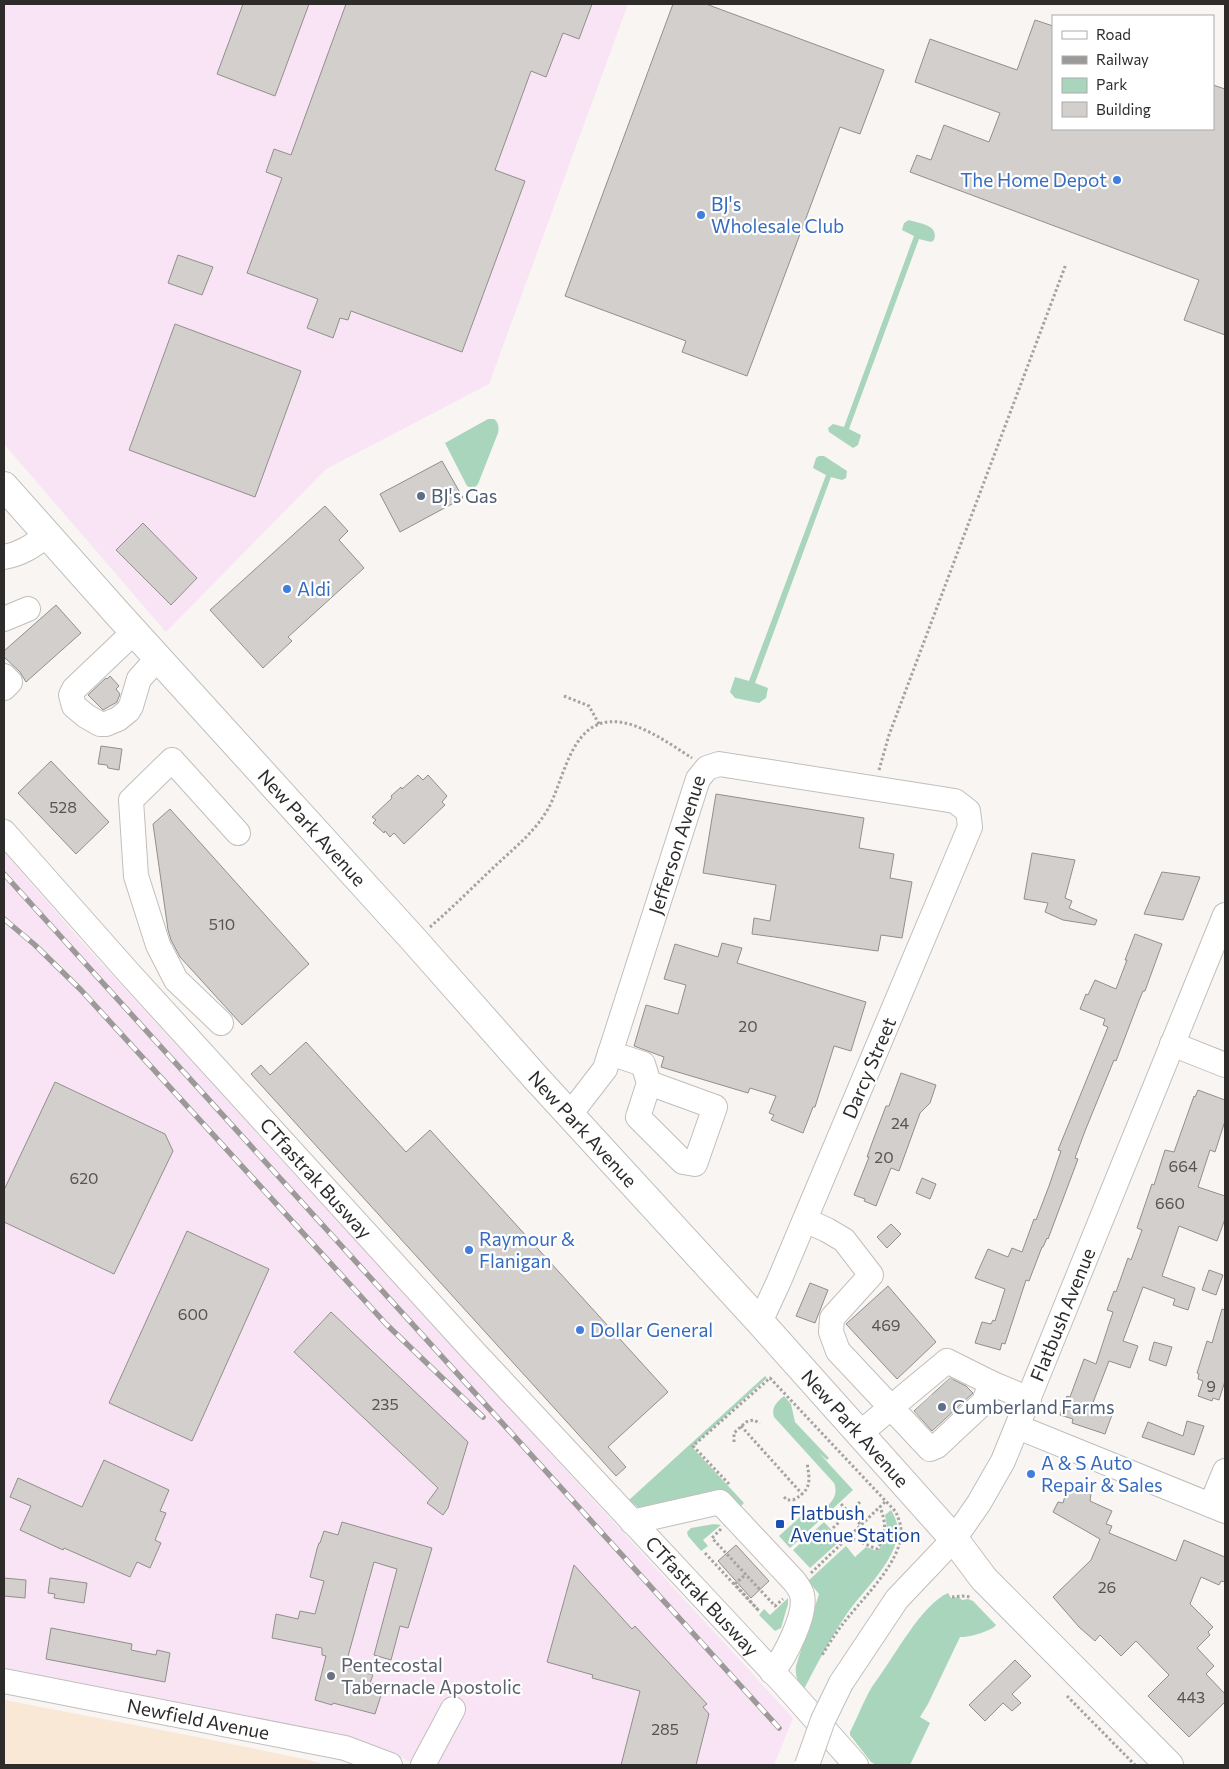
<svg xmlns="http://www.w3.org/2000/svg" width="1229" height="1769" font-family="Commissioner,sans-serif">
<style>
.commercial{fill:#f9e8d6}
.industrial{fill:#f8e4f4}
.green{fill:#a9d5bc}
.building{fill:#d2cfcc;stroke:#918f8c}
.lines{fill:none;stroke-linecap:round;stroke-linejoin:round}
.minor-tunnel{stroke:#cfcdca;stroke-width:24;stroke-dasharray:24 12;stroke-linecap:butt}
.minor-casing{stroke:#c1bfbc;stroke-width:26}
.major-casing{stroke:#c1bfbc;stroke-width:30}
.path{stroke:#a5a3a1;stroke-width:3;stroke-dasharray:2.5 2.5;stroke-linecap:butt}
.minor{stroke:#fff;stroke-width:24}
.major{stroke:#fff;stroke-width:28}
.rail-casing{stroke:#9c9a98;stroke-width:5.5}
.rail{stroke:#fff;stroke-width:4;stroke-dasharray:11;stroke-linecap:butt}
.minor-bridge-casing{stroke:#c1bfbc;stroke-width:26;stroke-linecap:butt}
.minor-bridge{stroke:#fff;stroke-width:24}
.shop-dot{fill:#3f7fe0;stroke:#fff;stroke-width:2}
.service-dot{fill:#5c6f8a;stroke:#fff;stroke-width:2}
.transit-dot{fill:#1a4fb4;stroke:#fff;stroke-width:2}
.worship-dot{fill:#6b7280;stroke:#fff;stroke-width:2}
.labels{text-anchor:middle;stroke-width:4.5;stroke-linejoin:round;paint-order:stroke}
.number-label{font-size:16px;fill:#565553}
.shop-label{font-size:19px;fill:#366cbe;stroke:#fff;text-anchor:start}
.service-label{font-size:19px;fill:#4e5e75;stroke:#fff;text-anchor:start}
.street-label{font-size:19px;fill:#2d2c2b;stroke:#fff}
.transit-label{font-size:19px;fill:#164399;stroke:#fff;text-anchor:start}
.worship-label{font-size:19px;fill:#5b616d;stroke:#fff;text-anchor:start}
</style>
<rect width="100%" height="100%" fill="#f8f5f2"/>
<!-- commercial -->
<path class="commercial" d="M4,1700L197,1737L309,1760L326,1765H4Z"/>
<!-- industrial -->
<path class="industrial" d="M4,4H628L489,384L326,469L166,632L4,444Z
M4,852L82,942L793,1718L774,1765H417L381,1748L329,1732L4,1668Z"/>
<!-- green -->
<path class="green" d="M909,220C921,224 939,225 934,240L931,242L919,239L849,429L861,435L858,445L853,448L829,432L828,428L833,424L844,427L914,236L902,230L904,223Z
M488,419H494C499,423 499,427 498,433L478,484L473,489L467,486L445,443Z
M819,456H824L847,471L846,478L842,480L831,477L755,683L768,688L766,698L759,703L735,698L730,692L735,677L749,681L826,475L813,468L816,458Z
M765,1376L767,1378L692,1447L744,1503L740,1507L727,1492L722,1491L641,1510L629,1500Z
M784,1396L791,1404L795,1422L829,1458L827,1460L819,1453L853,1490L826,1515L822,1511C831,1503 839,1496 834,1483L774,1417C771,1407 777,1402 784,1396Z
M891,1510C896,1519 900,1528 897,1539C890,1567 862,1592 846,1615C830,1639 817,1664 804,1689C797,1682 795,1675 796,1666L819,1594L808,1581L846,1546L855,1557L866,1547L877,1551C887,1541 888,1528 885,1515Z
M815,1512L821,1519L790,1548L779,1536L801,1516Z
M824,1522L841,1540L810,1568L793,1550Z
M714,1524L721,1525L703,1540L708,1546L701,1551L688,1536L687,1532L691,1528Z
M948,1593L951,1598L959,1597L962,1600L968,1599L973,1601L996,1625C992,1631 967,1638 960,1637L928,1704L920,1717L930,1723L910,1765H876L871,1762L850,1735V1732C858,1717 866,1694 876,1681C894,1657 922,1604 948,1593Z
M788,1598V1604L781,1628L775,1631L759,1615L764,1609L770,1615Z"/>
<!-- building -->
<path class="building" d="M243,4H309L275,96L217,74Z
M346,4H592L579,39L563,33L546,77L531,71L495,170L525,181L462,352L351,311L348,320L340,318L333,338L307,328L318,299L247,273L282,178L266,172L274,149L291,155Z
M673,4H706L884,70L860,134L840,127L747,376L682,352L686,341L565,296Z
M1035,20L1053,26V129H1213V85L1225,89V335L1184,320L1199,280L910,172L917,155L931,160L944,125L989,142L1000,113L915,82L930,39L1017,70Z
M178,255L213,267L202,295L168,283Z
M175,324L301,371L255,497L129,450Z
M442,461L463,498L400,532L380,494Z
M325,506L348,531L339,540L364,568L288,637L292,641L263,668L210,610Z
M143,523L197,578L171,605L116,550Z
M56,605L81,633L26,682L20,672L4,657V651Z
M110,676L119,686L116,689L120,694L117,702L103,710L88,695L106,678L107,679Z
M101,746L122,749L119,770L108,768L107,765L98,764Z
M51,761L109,822L76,854L18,793Z
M418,775L423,780L428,775L447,796L442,802L445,805L404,844L394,833L390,837L385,831L384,833L373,823L376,820L372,817L392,798L391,796L401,787L402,789Z
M716,794L864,818L859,848L894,854L890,878L912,882L902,938L881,935L878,951L752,934L754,918L770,921L776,885L703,873Z
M170,809L309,964L242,1025L180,957L171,940L168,930L153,824Z
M1032,853L1075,860L1065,898L1072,901L1069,908L1097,920L1095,925L1063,920L1045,912L1048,903L1024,899Z
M1162,872L1200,877L1183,920L1144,914Z
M1135,934L1162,944L1145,991H1143L1140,998L1116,1061L1114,1060L1085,1131L1075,1158L1078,1159L1048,1239L1047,1238L1043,1247H1042L1029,1281L1026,1280L1005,1344L1002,1343L1000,1350L975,1343L982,1322L991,1324L993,1320L995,1321L1005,1289L975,1278L988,1249L1008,1257L1012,1248L1022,1252L1034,1219L1036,1220L1049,1186L1061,1151L1058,1150L1108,1027L1103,1025L1105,1019L1080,1009L1086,994L1088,995L1095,980L1116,989L1127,960H1125Z
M722,943L742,948L737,963L866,1002L851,1051L834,1046L815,1107H813L803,1133L771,1120L774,1115L769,1113L776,1096L750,1088L748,1093L661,1067L664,1057L634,1046L646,1005L678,1014L686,985L664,979L675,944L718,957Z
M306,1042L406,1152L430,1130L668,1392L608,1447L626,1467L616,1476L251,1074L261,1065L270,1075Z
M901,1073L936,1085L930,1103L920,1113L899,1171L891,1168L876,1206L864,1201L865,1199L854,1195L869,1157H867L872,1143L886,1106H889Z
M55,1082L165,1134L173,1151L114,1274L4,1222V1190Z
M1198,1090L1225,1100V1121L1215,1152L1210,1150L1198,1187L1225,1196V1219L1217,1241L1179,1226L1162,1276L1195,1288L1188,1310L1173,1305L1175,1299L1143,1287L1123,1341L1138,1346L1130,1368L1109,1361L1092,1405L1113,1412L1105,1434L1072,1423L1073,1419L1060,1415L1067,1396L1070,1397L1084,1359L1096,1364L1113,1312L1107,1310L1114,1291L1116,1292L1128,1258L1131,1260L1142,1230L1137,1228L1152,1184L1154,1185L1165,1150L1174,1152L1194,1096L1195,1097Z
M922,1178L936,1184L930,1199L916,1193Z
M891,1224L901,1234L887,1248L877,1237Z
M187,1231L269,1269L192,1441L109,1403Z
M1209,1270L1223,1275L1216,1295L1202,1290Z
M810,1283L828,1290L815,1323L796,1316Z
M888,1286L936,1342L897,1379L846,1324Z
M1222,1309L1225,1310V1381L1219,1400L1213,1398L1212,1401L1198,1396L1203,1381L1198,1379L1199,1374L1197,1373L1207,1341L1212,1343Z
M331,1312L468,1442L448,1508L443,1515L427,1503L438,1488L294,1352Z
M1154,1342L1172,1347L1166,1366L1149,1360Z
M950,1378L966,1386L973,1393L932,1431L914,1411Z
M1187,1421L1204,1426L1194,1455L1142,1437L1148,1422L1183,1436Z
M104,1460L169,1490L160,1511L166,1513L155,1540L161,1543L150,1568L137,1562L130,1577L64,1548L63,1550L20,1530L31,1506L10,1497L18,1478L82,1507Z
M1067,1489L1091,1494L1090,1501L1112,1511L1106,1524L1112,1526L1109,1533L1176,1561L1184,1540L1225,1557V1582L1221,1581L1219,1585L1201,1577L1190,1604L1213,1627L1208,1632L1210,1635L1197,1648L1214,1666L1206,1674L1225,1694V1702L1189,1737L1148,1696L1169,1675L1136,1641L1121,1656L1100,1635L1095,1641L1079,1627L1053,1597L1091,1560L1100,1539L1053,1512L1058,1502L1063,1503Z
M342,1522L432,1548L408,1628L400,1626L391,1660L374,1655L397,1569L374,1562L345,1667L373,1675L370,1683L384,1686L375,1714L333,1703L332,1705L315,1700L326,1656L322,1655V1648L272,1638L276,1614L298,1619L300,1611L315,1614L324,1581L310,1577L317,1549L319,1543H320L324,1531L338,1535Z
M736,1545L769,1581L751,1598L718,1561Z
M574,1565L632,1629L635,1626L707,1704L703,1707L709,1714L696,1765H621L640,1691L592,1678L593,1675L547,1662Z
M4,1578L26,1580L25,1598L4,1596Z
M50,1578L87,1583L84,1603L54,1598L55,1594L48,1593Z
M51,1628L132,1644L131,1650L156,1655L157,1650L170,1653L165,1682L46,1659Z
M1015,1660L1031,1676L1012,1694L1021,1703L1012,1711L1003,1703L985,1721L969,1705Z"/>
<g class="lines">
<!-- minor-tunnel -->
<path class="minor-tunnel" d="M942,1386L964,1408
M923,1403L945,1425"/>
<defs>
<g id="minor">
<path d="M4,557C21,554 33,546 47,535"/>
<path d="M4,619L28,609"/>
<path d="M134,632L74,689L71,695L74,706L86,716L100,724H106L118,719L128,711L131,706L139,679L158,658"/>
<path d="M4,676L10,682L4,688"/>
<path id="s1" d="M4,832L128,972L476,1354L786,1686L856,1765"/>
<path d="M221,1023L176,980L158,945L136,876L131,800L172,760L238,833"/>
<path d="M1172,1044L1225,1065"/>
<path d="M610,1053L643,1064L649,1083L715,1107L695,1164L683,1162L638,1117L649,1083"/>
<path id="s2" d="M571,1113L605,1069L698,779L707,768L719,764L955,801L968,811L970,827L779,1281L760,1322"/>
<path d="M805,1220L827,1230L844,1240L871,1275L832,1318L831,1332L838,1351L930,1449L937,1446L984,1402L991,1383L1029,1399"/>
<path d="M1018,1427L1225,1511"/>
<path d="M859,1434L947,1361L991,1383"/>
<path d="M1211,1505L1225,1471"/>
<path d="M632,1522L720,1502L794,1581C797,1585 801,1590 802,1595C807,1614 785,1657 772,1672"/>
<path id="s3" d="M4,1681L345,1748L390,1765"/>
<path id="s4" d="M841,1683L897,1599L954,1539L979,1503L1003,1461L1225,915"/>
<path d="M423,1765L453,1709"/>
</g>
<g id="major">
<path id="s5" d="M4,486L117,613L414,940L536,1078L760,1322L954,1539L984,1579L1169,1765"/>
</g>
</defs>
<!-- minor casing -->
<use href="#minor" class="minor-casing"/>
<!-- major casing -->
<use href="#major" class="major-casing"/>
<!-- path -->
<path class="path" d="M564,696L589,706L599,724
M879,770L889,735L1066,264
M430,927C452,908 473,887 494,867C513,849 534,833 548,809C562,784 569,735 599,724C629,713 668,743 692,758
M741,1426L803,1495
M734,1442V1433L746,1422L753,1420L760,1423
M729,1484L693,1446L770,1378L896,1512C898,1518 901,1524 901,1531C902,1560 867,1594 850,1615C839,1628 830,1642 821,1657
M784,1497L787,1500H793C812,1490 810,1481 807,1463
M841,1504L861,1525
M820,1513L825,1519
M833,1528L860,1502
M721,1529L712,1538L775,1606L783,1599
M848,1537L877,1549C887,1536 886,1522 880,1507
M705,1553L759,1611L735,1584L746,1574
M811,1573L886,1501
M952,1597L962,1596L971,1597
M1067,1696L1135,1765"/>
<!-- minor -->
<use href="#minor" class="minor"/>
<!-- major -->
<use href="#major" class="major"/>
<defs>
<path id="rail" d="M4,874L779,1728
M4,919L35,945L81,990L386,1324L483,1417"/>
</defs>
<!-- rail casing -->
<use href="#rail" class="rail-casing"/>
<!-- rail -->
<use href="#rail" class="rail"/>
<defs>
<path id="minor-bridge" d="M807,1765L823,1720L841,1683"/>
</defs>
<!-- minor-bridge casing -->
<use href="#minor-bridge" class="minor-bridge-casing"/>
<!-- minor-bridge -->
<use href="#minor-bridge" class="minor-bridge"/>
</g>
<!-- markers -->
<g class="shop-dot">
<circle cx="1117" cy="180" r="5"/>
<circle cx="701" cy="215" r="5"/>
<circle cx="287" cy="589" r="5"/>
<circle cx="469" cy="1250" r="5"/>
<circle cx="580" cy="1330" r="5"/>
<circle cx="1031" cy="1474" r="5"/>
</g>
<g class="service-dot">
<circle cx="421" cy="496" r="5"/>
<circle cx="942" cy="1407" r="5"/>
</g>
<rect class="transit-dot" x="775" y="1519" width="10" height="10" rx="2.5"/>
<circle class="worship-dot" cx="331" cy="1676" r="5"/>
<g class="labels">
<!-- number labels -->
<g class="number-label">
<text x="63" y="813">528</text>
<text x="222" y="930">510</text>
<text x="748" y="1032">20</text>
<text x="900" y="1129">24</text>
<text x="884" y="1163">20</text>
<text x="1183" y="1172">664</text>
<text x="84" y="1184">620</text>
<text x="1170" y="1209">660</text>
<text x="193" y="1320">600</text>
<text x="886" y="1331">469</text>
<text x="1211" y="1392">9</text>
<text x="385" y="1410">235</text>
<text x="1107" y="1593">26</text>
<text x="1191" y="1703">443</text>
<text x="665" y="1735">285</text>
</g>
<!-- shop labels -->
<g class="shop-label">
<text x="1107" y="187" text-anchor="end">The Home Depot</text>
<text x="711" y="211">BJ's<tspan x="711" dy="22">Wholesale Club</tspan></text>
<text x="297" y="596">Aldi</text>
<text x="479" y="1246">Raymour &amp;<tspan x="479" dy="22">Flanigan</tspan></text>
<text x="590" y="1337">Dollar General</text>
<text x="1041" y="1470">A &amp; S Auto<tspan x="1041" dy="22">Repair &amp; Sales</tspan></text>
</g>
<!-- service labels -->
<g class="service-label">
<text x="431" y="503">BJ's Gas</text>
<text x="952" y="1414">Cumberland Farms</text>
</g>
<!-- street labels -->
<g class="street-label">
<text dy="7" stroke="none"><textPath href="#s5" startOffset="460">New Park Avenue</textPath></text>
<text dy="7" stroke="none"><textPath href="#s2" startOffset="291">Jefferson Avenue</textPath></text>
<text transform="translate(869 1068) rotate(-67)" y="7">Darcy Street</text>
<text dy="7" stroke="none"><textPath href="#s5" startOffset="865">New Park Avenue</textPath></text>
<text dy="7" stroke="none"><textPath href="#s1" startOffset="466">CTfastrak Busway</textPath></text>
<text dy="7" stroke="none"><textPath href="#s4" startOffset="434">Flatbush Avenue</textPath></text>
<text dy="7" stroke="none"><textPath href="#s5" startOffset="1270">New Park Avenue</textPath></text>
<text dy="7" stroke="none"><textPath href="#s1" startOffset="1035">CTfastrak Busway</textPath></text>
<text dy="7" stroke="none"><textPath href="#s3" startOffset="198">Newfield Avenue</textPath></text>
</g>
<!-- transit labels -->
<g class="transit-label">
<text x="790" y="1520">Flatbush<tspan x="790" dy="22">Avenue Station</tspan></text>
</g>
<!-- worship labels -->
<g class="worship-label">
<text x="341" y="1672">Pentecostal<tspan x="341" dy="22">Tabernacle Apostolic</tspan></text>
</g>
</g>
<!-- border -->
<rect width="1229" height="1769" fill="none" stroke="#2d2c2b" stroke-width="10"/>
<!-- legend -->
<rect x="1052" y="15" width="162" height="115" fill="#ffffff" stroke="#ababaa"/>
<rect x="1062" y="31" width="25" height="8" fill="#ffffff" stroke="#ababaa"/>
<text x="1096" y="40" font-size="15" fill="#2d2c2b">Road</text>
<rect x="1062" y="56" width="25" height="8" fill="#9c9a98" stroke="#ababaa"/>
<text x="1096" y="65" font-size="15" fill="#2d2c2b">Railway</text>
<rect x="1062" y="78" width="25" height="15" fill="#a9d5bc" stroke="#ababaa"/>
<text x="1096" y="90" font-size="15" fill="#2d2c2b">Park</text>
<rect x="1062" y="102" width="25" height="15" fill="#d2cfcc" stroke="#ababaa"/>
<text x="1096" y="115" font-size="15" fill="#2d2c2b">Building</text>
</svg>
